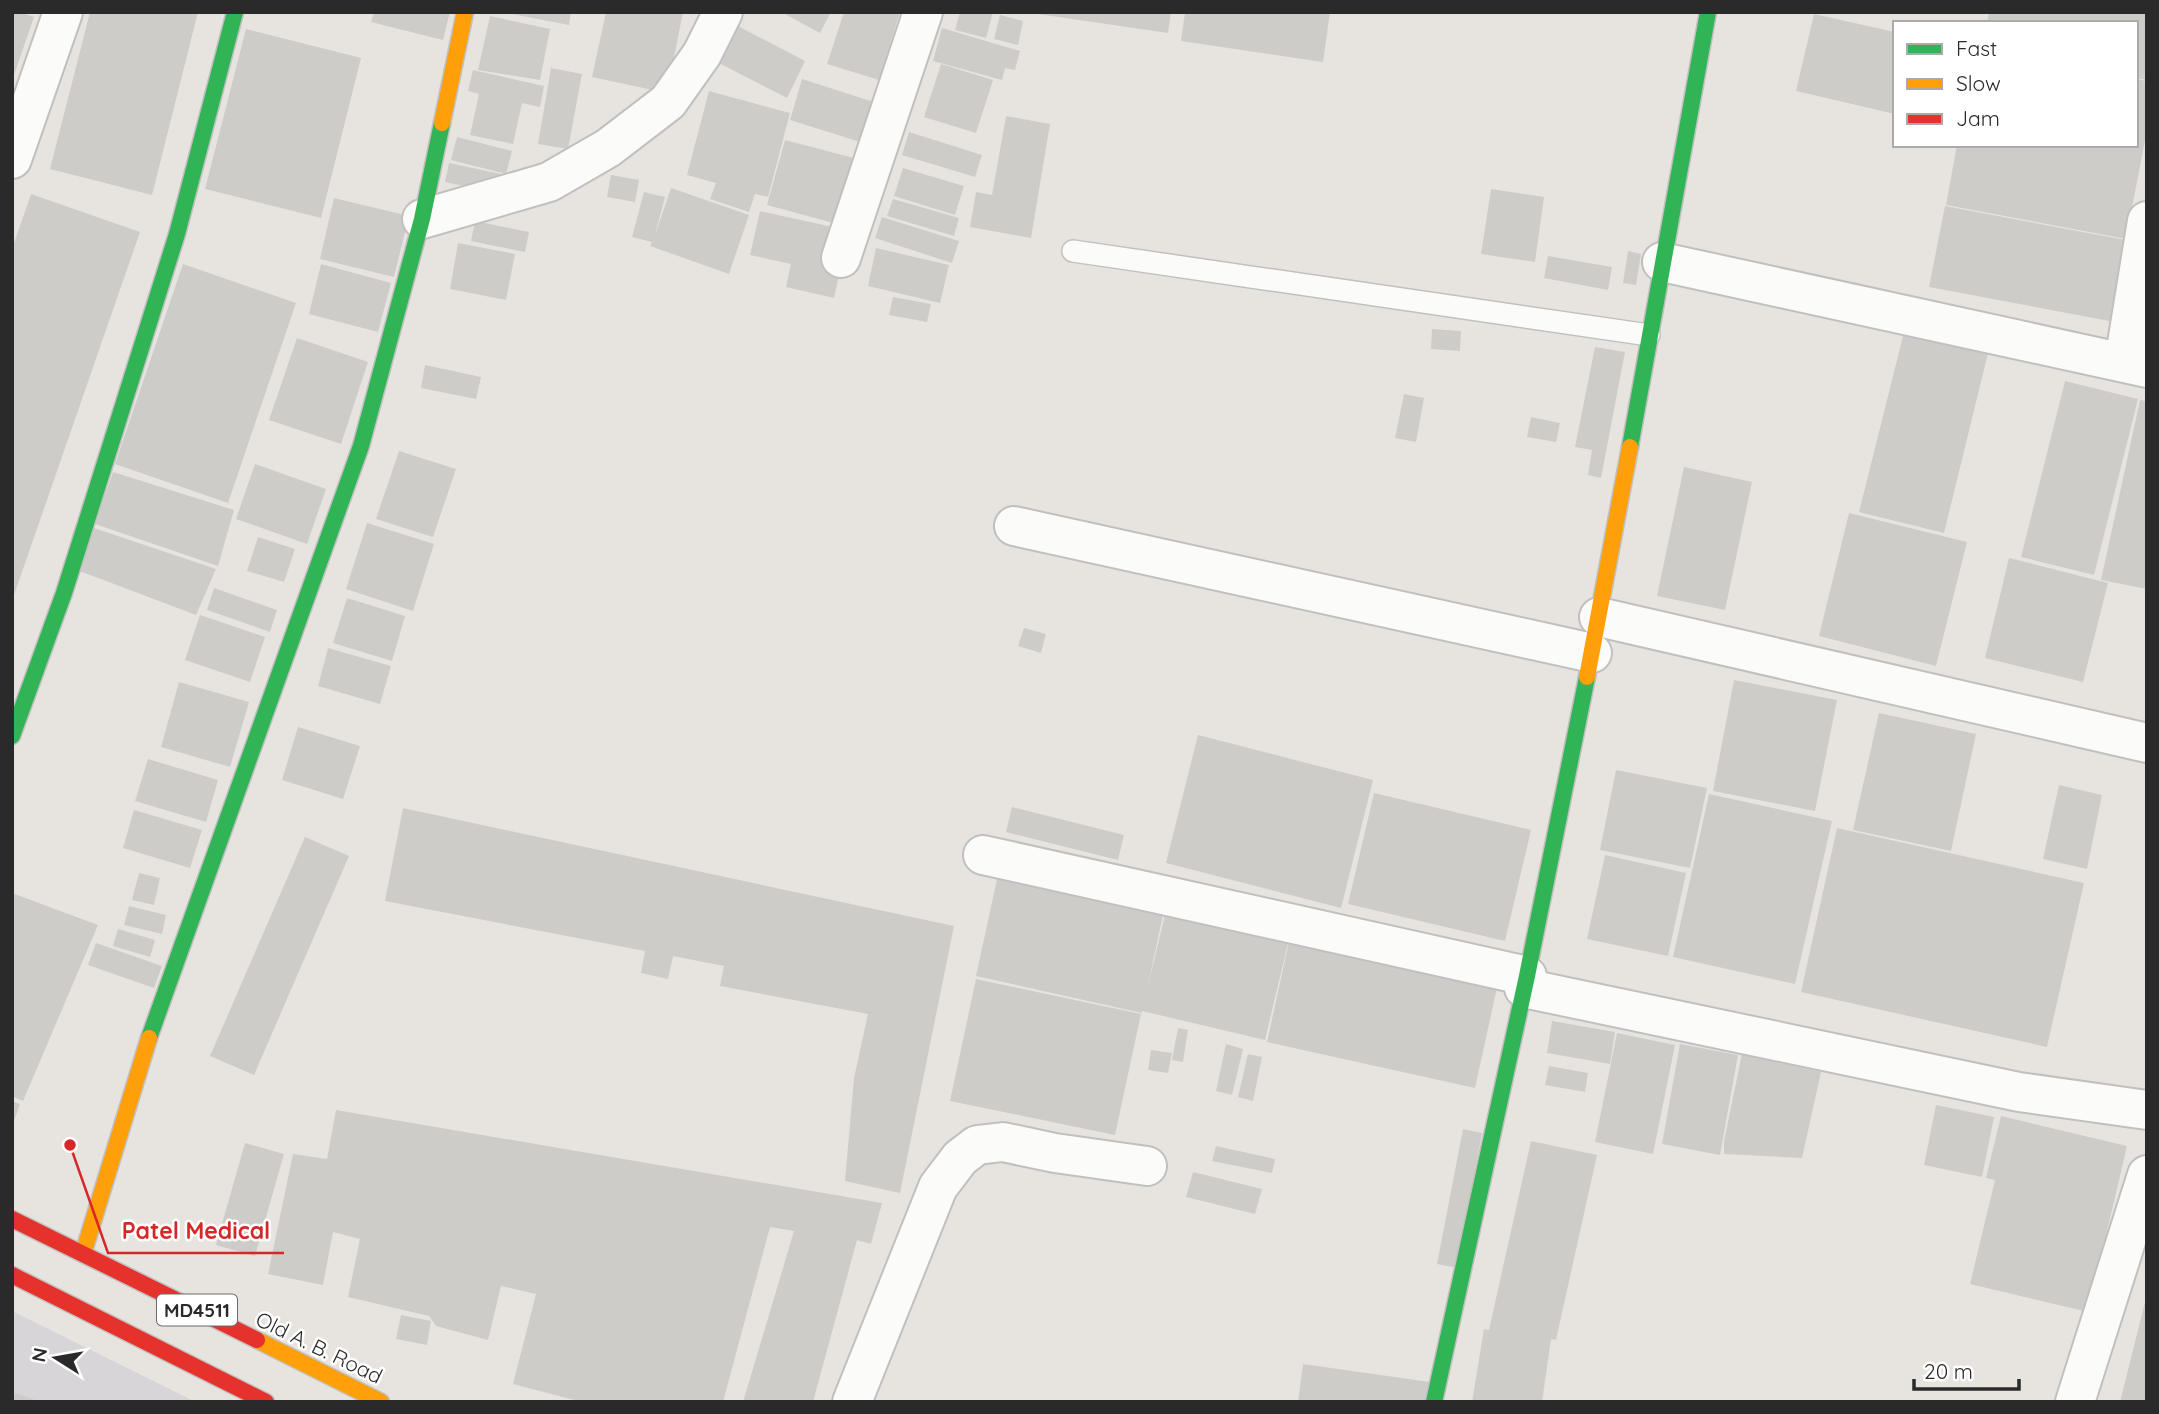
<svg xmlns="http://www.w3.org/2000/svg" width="2159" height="1414" font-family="Quicksand,sans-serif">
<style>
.industrial{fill:#d7d5d7}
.building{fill:#ceccc9}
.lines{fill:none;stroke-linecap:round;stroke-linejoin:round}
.lane-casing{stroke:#c1c0c1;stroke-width:24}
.street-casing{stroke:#c1c0c1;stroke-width:42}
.fast-casing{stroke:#c1c0c1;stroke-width:19}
.slow-casing{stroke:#c1c0c1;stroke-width:19}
.jam-casing{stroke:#c1c0c1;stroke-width:19}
.lane{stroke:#fbfbfa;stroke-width:21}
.street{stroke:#fbfbfa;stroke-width:38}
.fast{stroke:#30b455;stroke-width:16}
.slow{stroke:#ff9f0a;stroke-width:16}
.jam{stroke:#e5322d;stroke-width:16}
.labels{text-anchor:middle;stroke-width:5;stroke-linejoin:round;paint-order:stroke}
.shield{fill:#fff;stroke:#6a6a6a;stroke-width:2}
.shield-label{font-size:19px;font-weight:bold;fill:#2a2a2a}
.street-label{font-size:21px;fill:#2a2a2a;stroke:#fff}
.leader{fill:none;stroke:#d62828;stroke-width:2.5}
.callout-dot{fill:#d62828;stroke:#fff;stroke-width:2.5}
.callout-label{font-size:23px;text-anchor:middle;font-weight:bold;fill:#d62828;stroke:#fff;stroke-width:5;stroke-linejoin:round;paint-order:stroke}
</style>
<rect width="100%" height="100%" fill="#e7e4e0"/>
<!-- industrial -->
<path class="industrial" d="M12,1311L196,1402H12Z"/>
<!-- building -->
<path class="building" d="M12,12H20L34,17L13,78Z
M90,12H198L152,195L50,169Z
M374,12H450L443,40L371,22Z
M501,12H571L569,25Z
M606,12H683L667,93L592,77Z
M781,12H831L820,33Z
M844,12H900L879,80L827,64Z
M960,12H993L986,38L955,30Z
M1038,12H1171L1168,33L1038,14Z
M1185,12H1330L1323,62L1181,41Z
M1989,12H2147V80L2136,78V23H1987Z
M1814,14L1895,32V114L1796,91Z
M1000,15L1023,21L1018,45L994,39Z
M490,16L550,29L540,80L478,70Z
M734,24L805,61L787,98L715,61Z
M942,28L1020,51L1015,70L1005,68L1002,80L933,61Z
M246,29L361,58L321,218L205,189Z
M941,64L993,80L976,133L924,117Z
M551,68L582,74L568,149L538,144Z
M473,70L544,86L540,107L522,103L513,144L470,135L479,94L468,91Z
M802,79L883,105L870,145L790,120Z
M2136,79L2147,81V130L2126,239L1946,205L1957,145H2136Z
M709,91L790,113L768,197L755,194L749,212L710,199L716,183L687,175Z
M1006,116L1050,124L1031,238L970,227L976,192L992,195Z
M909,132L982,155L975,177L902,155Z
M457,137L512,151L506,174L451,160Z
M785,140L854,158L837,224L767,205Z
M449,163L501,174L497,193L445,182Z
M903,168L964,186L955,215L894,196Z
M611,175L639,180L635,202L607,197Z
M671,188L749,215L729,274L650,246L652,242L632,237L644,192L665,197L655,235Z
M1491,189L1544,197L1535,262L1481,254Z
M31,194L140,232L13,598L12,249Z
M334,198L409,216L394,277L320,259Z
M893,199L959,218L954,236L887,216Z
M1945,206L2136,242L2120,323L1929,287Z
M760,211L842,229L840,271L834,298L786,287L791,264L750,255Z
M882,217L959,241L952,263L875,238Z
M475,221L529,232L525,252L471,241Z
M458,243L515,254L506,300L450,289Z
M876,248L949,265L940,303L868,286Z
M1628,251L1641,254L1636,285L1623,283Z
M1548,256L1612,267L1608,290L1544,278Z
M183,264L296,303L228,503L115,464Z
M321,264L391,283L378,332L309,314Z
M893,297L931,304L927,322L889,315Z
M1906,324L1990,345L1944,533L1859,512Z
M1432,329L1461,331L1460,351L1431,349Z
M297,338L368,362L341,444L269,420Z
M1595,347L1625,352L1601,478L1588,475L1592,450L1575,447Z
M425,365L481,377L476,399L421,388Z
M2065,381L2138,399L2094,575L2021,557Z
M1404,394L1424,398L1416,442L1395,438Z
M2140,400L2147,401V589L2101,580Z
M1531,417L1560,423L1556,442L1527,437Z
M399,451L456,469L433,537L376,519Z
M255,464L326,489L307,544L236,519Z
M1684,467L1752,482L1725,610L1657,596Z
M113,472L234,510L218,566L95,524Z
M1849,513L1967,542L1936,666L1819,636Z
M367,523L434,544L413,611L346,589Z
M94,528L216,569L196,615L77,570Z
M258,537L295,549L284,582L247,571Z
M2009,558L2108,583L2083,682L1985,658Z
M214,588L277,610L270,632L207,610Z
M347,598L405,616L392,661L333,643Z
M200,615L265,637L250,682L185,660Z
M1024,628L1046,634L1041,653L1018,646Z
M328,648L391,666L380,704L318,686Z
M1734,680L1837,700L1815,811L1713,791Z
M179,682L249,702L230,767L161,747Z
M1879,713L1976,734L1951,851L1853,830Z
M298,727L360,746L343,799L282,780Z
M1198,735L1373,780L1341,908L1166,863Z
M148,759L218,780L206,822L135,801Z
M1616,770L1707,788L1690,868L1600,850Z
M2059,785L2102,795L2087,869L2043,859Z
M1374,793L1531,830L1505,941L1348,904Z
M1709,794L1832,821L1795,984L1673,957Z
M1012,807L1124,835L1118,860L1006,832Z
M403,808L954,926L900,1193L845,1181L854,1078L868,1014L720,986L724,966L673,956L668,979L641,973L645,951L385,901Z
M134,810L202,830L190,868L123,848Z
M1837,828L2084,883L2047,1047L1801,992Z
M305,837L349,856L254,1075L210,1056Z
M1605,855L1686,873L1668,956L1587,939Z
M999,870L1165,906L1147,989L1167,907L1290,935L1265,1040L1142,1011V1013L976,976Z
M139,873L160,878L154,905L132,900Z
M12,893L98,925L23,1101L12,1096Z
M129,906L166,915L162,934L124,925Z
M118,929L155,940L150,957L113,946Z
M1290,937L1498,983L1475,1088L1267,1042Z
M96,943L162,966L154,988L88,965Z
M976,979L1141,1014L1115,1135L950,1101Z
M1552,1021L1615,1032L1610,1064L1547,1053Z
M1178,1028L1188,1030L1183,1062L1172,1060Z
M1617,1033L1675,1045L1653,1154L1595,1142Z
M1226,1044L1243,1049L1232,1095L1216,1091Z
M1680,1044L1738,1055L1720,1155L1662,1144Z
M1151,1050L1172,1053L1168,1073L1148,1070Z
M1248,1054L1262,1057L1253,1101L1238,1097Z
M1742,1054L1821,1072L1802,1158L1724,1154V1141Z
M1549,1066L1588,1073L1585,1092L1545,1085Z
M12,1101L20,1104L13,1124H12Z
M1936,1105L1994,1117L1982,1177L1924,1165Z
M336,1110L882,1203L871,1244L857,1240L813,1402H743L794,1231L770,1227L723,1402H582L513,1384L536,1294L501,1286L488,1340L436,1326L429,1316L348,1297L360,1239L333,1232L323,1285L268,1274L293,1154L327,1159Z
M2001,1116L2127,1146L2088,1312L1970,1284L1995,1180L1986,1178Z
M1463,1129L1482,1133L1457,1268L1437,1264Z
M1531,1141L1597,1155L1556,1340L1551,1339L1542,1402H1472L1484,1329L1489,1330Z
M245,1143L284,1154L255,1256L216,1245Z
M1216,1146L1275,1159L1272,1173L1212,1161Z
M1193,1172L1262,1189L1255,1214L1186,1197Z
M2146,1298L2147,1402H2120Z
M401,1315L431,1321L427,1345L396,1339Z
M1303,1364L1430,1382L1427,1402H1298Z
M12,1392L38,1401V1402H12Z"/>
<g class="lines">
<defs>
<path id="lane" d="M1073,251L1649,335"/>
<path id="street" d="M12,159L63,12
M422,219L549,182L608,148L668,102L702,54L723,12
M841,258L923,12
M1662,262L2147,368
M2124,362L2147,221
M1014,526L1592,653
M1599,617L2147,743
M983,855L1527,976
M1524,988L2019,1092L2147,1110
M852,1402L938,1187L960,1158L977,1145L1003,1142L1055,1153L1147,1166
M2075,1402L2147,1175"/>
<path id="fast" d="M1630,447L1708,12
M12,736L64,593L177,234L235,12
M149,1038L361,446L422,219L442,123
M1434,1402L1527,976L1587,677"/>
<path id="slow" d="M442,123L465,12
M1587,677L1630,447
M83,1254L149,1038
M257,1340L381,1402"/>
<path id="jam" d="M12,1219L257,1340
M12,1275L266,1402"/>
</defs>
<!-- lane casing -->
<use href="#lane" class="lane-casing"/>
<!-- street casing -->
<use href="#street" class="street-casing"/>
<!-- fast casing -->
<use href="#fast" class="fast-casing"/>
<!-- slow casing -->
<use href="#slow" class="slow-casing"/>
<!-- jam casing -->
<use href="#jam" class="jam-casing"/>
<!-- lane -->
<use href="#lane" class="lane"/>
<!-- street -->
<use href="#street" class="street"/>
<!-- fast -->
<use href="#fast" class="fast"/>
<!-- slow -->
<use href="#slow" class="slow"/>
<!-- jam -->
<use href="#jam" class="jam"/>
</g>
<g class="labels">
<!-- shield labels -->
<rect class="shield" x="157" y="1294.5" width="80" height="31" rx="5"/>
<g class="shield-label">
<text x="197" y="1317">MD4511</text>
</g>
<!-- street labels -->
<g class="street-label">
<text transform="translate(319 1348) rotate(26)" y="7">Old A. B. Road</text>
</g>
</g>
<!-- callouts -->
<path class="leader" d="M70 1145L108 1253H284"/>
<circle class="callout-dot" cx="70" cy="1145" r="7"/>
<g class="callout-label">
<text x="196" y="1239">Patel Medical</text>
</g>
<!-- border -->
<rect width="2159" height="1414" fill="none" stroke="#2a2a2a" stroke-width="28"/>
<!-- legend -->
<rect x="1893" y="21" width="245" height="126" fill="#ffffff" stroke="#aaaaaa" stroke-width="2"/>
<rect x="1907" y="44" width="35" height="10" fill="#30b455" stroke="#aaaaaa" stroke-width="2"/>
<text x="1956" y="56" font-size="21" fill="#2a2a2a">Fast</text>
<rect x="1907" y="79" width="35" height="10" fill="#ff9f0a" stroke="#aaaaaa" stroke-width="2"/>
<text x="1956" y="91" font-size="21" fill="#2a2a2a">Slow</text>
<rect x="1907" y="114" width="35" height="10" fill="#e5322d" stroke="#aaaaaa" stroke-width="2"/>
<text x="1956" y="126" font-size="21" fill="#2a2a2a">Jam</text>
<!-- north arrow -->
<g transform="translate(56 1358) rotate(281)" stroke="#ffffff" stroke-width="5" paint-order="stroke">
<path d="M0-5L12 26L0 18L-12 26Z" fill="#2a2a2a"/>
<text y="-10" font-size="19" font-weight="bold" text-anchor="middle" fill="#2a2a2a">N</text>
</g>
<!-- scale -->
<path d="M1914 1379v10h105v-10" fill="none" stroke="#2a2a2a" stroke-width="3.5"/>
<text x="1924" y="1379" font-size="21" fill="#2a2a2a" stroke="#ffffff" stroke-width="5" paint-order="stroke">20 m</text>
</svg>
